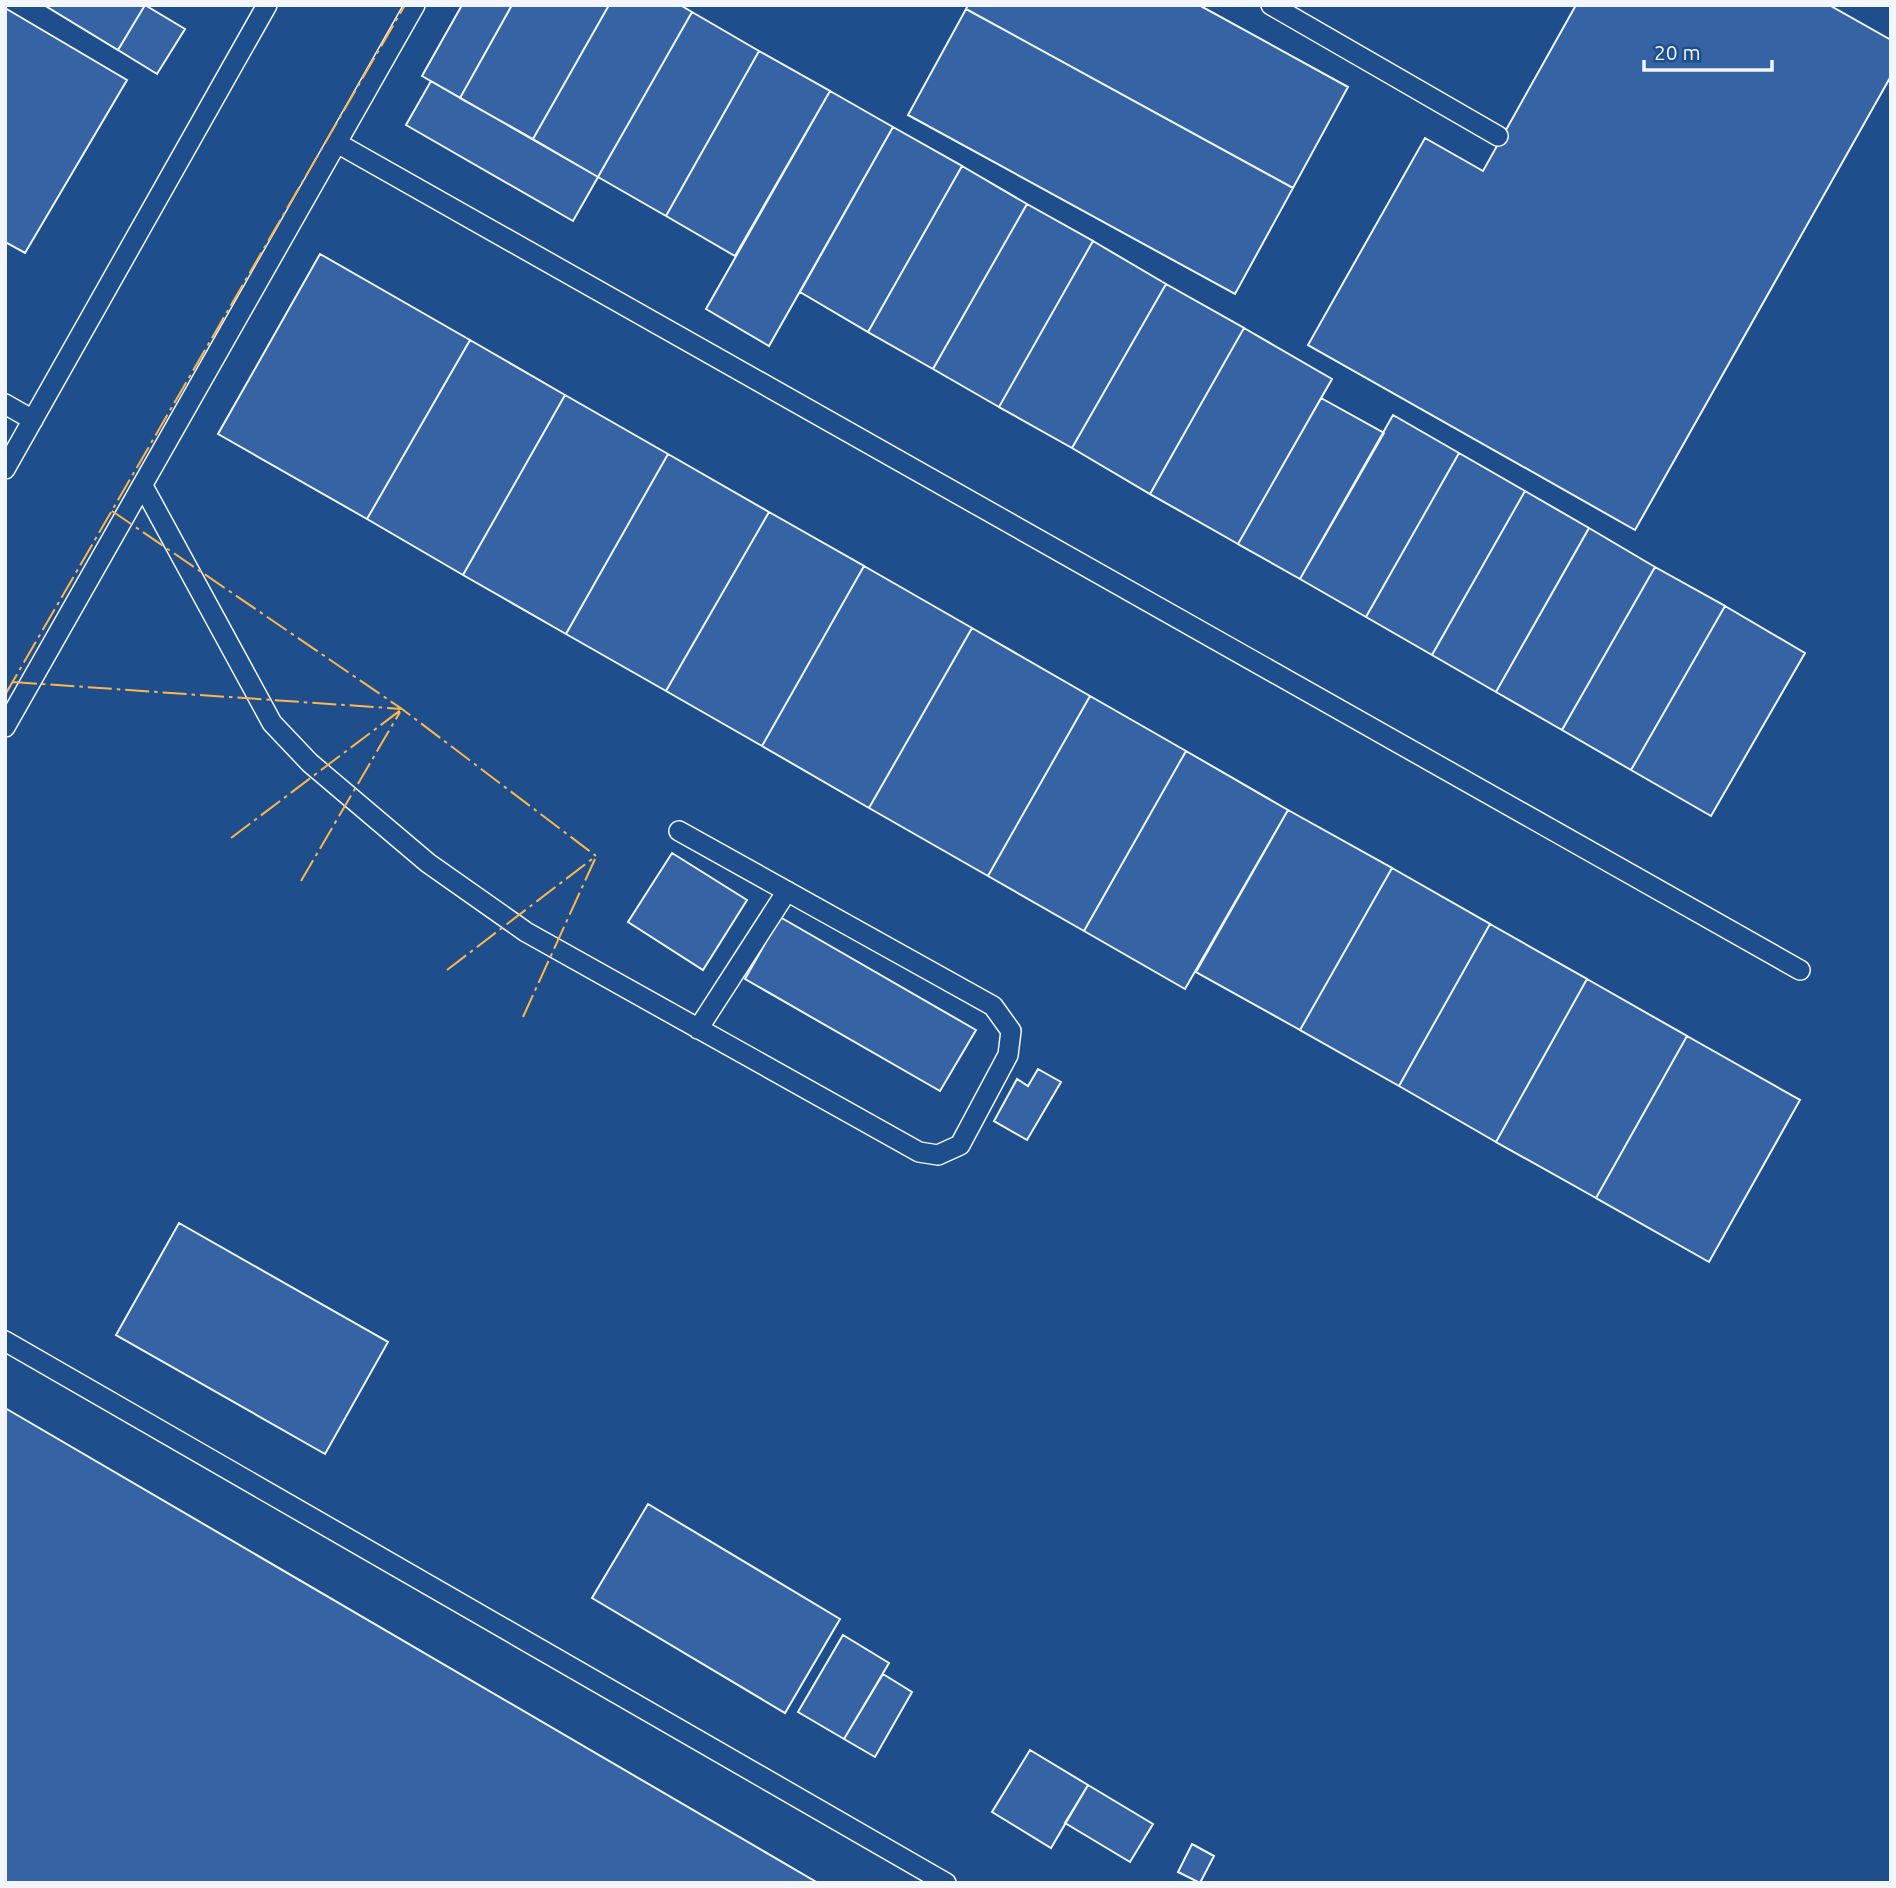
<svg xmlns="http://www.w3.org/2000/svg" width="1896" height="1888" font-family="Ubuntu,sans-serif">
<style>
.building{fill:#3563a3;stroke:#f2f6ff;stroke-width:2}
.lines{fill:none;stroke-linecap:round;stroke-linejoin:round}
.lane-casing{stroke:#f2f6ff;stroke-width:22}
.lane{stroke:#1f4e8c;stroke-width:19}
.power{stroke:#ffb74d;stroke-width:2;stroke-dasharray:24 5 3.5 5;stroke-linecap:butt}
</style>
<rect width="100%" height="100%" fill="#1f4e8c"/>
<!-- building -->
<path class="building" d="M44,5H145L118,50Z
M145,5L185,29L157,74L118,50Z
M462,5H512L460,98L422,76Z
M512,5H609L533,139L460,98Z
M609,5H680L692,12L598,177L533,139Z
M968,5H1199L1348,87L1293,188L966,9Z
M1576,5H1829L1891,40V76L1635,530L1308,345L1425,138L1483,171Z
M5,8L127,80L25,253L5,242Z
M966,9L1293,188L1235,294L908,115Z
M692,12L759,51L666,216L598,177Z
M759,51L830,91L735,256L666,216Z
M431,81L598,177L573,221L406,125Z
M830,91L893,127L769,346L706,309Z
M893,127L962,166L868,332L800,292Z
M962,166L1027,204L933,369L868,332Z
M1027,204L1093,241L999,407L933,369Z
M1093,241L1166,284L1072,448L999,407Z
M320,254L470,340L367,519L218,434Z
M1166,284L1244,328L1150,494L1072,448Z
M1244,328L1332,379L1238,544L1150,494Z
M470,340L565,395L463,575L367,519Z
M565,395L668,454L566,634L463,575Z
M1321,398L1384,433L1300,579L1238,544Z
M1393,415L1459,453L1366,617L1300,579Z
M1459,453L1525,491L1432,655L1366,617Z
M668,454L769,512L666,691L566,634Z
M1525,491L1589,528L1496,692L1432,655Z
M769,512L864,566L762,746L666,691Z
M1589,528L1655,567L1562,730L1496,692Z
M864,566L972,628L869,808L762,746Z
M1655,567L1725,606L1631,770L1562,730Z
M1725,606L1805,653L1711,816L1631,770Z
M972,628L1090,696L988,876L869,808Z
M1090,696L1186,751L1084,931L988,876Z
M1186,751L1288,810L1185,989L1084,931Z
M1288,810L1392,868L1300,1030L1196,972Z
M672,853L747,900L703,970L628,922Z
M1392,868L1490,924L1399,1086L1300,1030Z
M780,917L976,1030L940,1091L745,979Z
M1490,924L1587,979L1496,1142L1399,1086Z
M1587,979L1687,1036L1596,1198L1496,1142Z
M1687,1036L1800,1100L1709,1262L1596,1198Z
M1038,1069L1061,1082L1027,1140L994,1121L1017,1079L1028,1086Z
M179,1223L388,1342L325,1454L116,1335Z
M5,1408L818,1883H5Z
M648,1504L840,1619L785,1713L592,1598Z
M843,1635L889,1663L844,1739L798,1712Z
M883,1674L912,1692L875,1757L844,1739Z
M1030,1750L1088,1785L1051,1848L992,1812Z
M1088,1785L1153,1824L1130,1862L1065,1823Z
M1192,1844L1214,1856L1200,1883L1178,1872Z"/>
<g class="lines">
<defs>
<path id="lane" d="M1271,5L1498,136
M337,143L1800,970
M5,404L33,420
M5,469L267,5
M143,486L272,723L310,763L428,863L526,932L919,1152L938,1155L960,1145L1008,1055L1011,1031L993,1006L679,831
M5,727L415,5
M698,1029L787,891
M5,1341L946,1883"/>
</defs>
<!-- lane casing -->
<use href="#lane" class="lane-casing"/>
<!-- lane -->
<use href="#lane" class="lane"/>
<!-- power -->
<path class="power" d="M112,511L402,709L596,856
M13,682L402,709
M5,695L405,5
M231,838L402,709
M301,881L400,712
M447,970L596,856
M523,1017L595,859"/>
</g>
<!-- border -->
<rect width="1896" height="1888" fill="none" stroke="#f2f6ff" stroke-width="14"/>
<!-- scale -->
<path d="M1644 60v10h128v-10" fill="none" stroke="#f2f6ff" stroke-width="3.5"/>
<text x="1654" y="60" font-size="21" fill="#f2f6ff" stroke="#1f4e8c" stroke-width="5" paint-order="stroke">20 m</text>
</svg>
